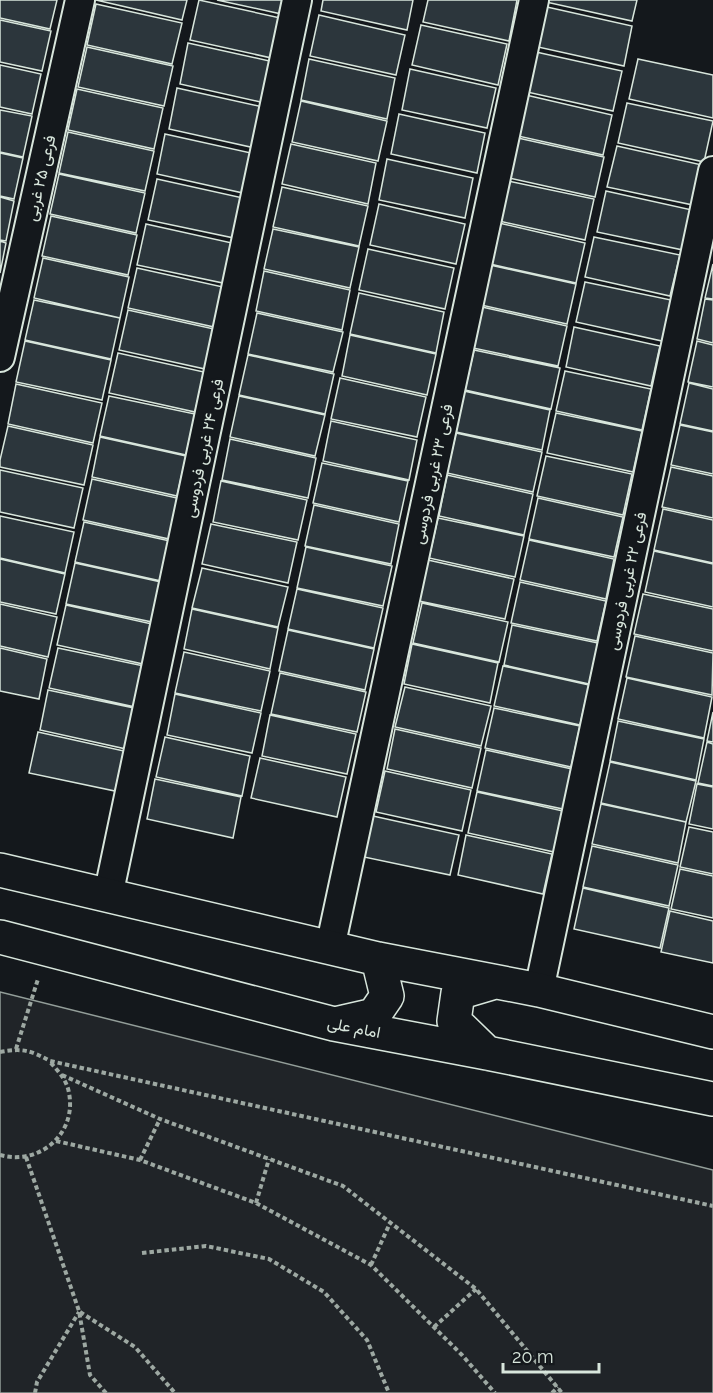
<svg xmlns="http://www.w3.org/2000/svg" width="713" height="1393" font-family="Raleway,Vazirmatn,sans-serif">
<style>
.green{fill:#202428;stroke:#939e99;stroke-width:1.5}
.building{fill:#2c363c;stroke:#d8e6dc;stroke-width:1.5}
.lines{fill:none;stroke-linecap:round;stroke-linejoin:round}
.street-casing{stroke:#d8e6dc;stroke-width:32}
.secondary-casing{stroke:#d8e6dc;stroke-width:36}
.path{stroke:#9da8a2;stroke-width:4;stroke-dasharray:4.5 3;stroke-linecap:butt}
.street{stroke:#14181c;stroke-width:28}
.secondary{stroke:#14181c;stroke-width:33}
.labels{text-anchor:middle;stroke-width:4.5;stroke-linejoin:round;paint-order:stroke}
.street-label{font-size:16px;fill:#d8e6dc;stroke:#14181c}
</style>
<rect width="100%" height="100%" fill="#14181c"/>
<!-- green -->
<path class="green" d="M0,992L713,1170V1393H0Z"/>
<!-- building -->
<path class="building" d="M0,0H57L50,29L0,18Z
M96,0H187L182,20Z
M199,0L285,19L276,59L190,40Z
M217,0H290L286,15Z
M323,0H413L407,30L321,11Z
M428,0H517L509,41L423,22Z
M547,0H637L632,21L546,2Z
M96,4L182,23L172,64L87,45Z
M547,7L632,26L624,66L538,47Z
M319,15L405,35L396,75L310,56Z
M0,20L51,31L42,71L0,62Z
M421,25L507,44L498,85L412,65Z
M188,43L274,62L265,103L180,84Z
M87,47L173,66L164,106L78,87Z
M536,52L622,71L613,111L527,92Z
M309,59L395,78L387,119L301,100Z
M638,59L713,75V118L629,99Z
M0,65L41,74L32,114L0,107Z
M410,69L496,88L487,128L402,110Z
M177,88L263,107L255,148L169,129Z
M77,89L163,108L154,149L68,130Z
M526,95L612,115L603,155L518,136Z
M301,101L387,121L378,161L292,142Z
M627,103L713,121L704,162L618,143Z
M0,110L32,116L23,157L0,152Z
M399,114L485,133L477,173L391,154Z
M68,132L154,151L145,191L59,173Z
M165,134L251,153L243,193L157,174Z
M518,138L604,157L595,197L509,178Z
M291,144L376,163L368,204L282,184Z
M617,146L702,165L693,205L607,187Z
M0,153L23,158L14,199L0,196Z
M387,159L473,178L465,218L379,200Z
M59,174L145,193L136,233L50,214Z
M157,179L243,198L234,238L148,220Z
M508,181L594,199L585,240L499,221Z
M282,187L368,206L359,246L273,227Z
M606,191L692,210L683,250L597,232Z
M0,197L14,201L6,241L0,240Z
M379,204L465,224L456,264L370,245Z
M51,216L137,235L128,275L42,256Z
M499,223L585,243L576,283L490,264Z
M146,224L232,243L223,283L137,265Z
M273,229L359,247L350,288L264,269Z
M594,237L680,255L670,296L585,277Z
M0,241L6,243L0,273Z
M368,249L454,268L445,309L359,290Z
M43,258L129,277L120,318L34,298Z
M713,264V299L705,298Z
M490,265L576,284L567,324L481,305Z
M137,268L223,287L214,327L128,308Z
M264,271L350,290L342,330L256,311Z
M585,282L671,300L662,341L576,322Z
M359,293L444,312L436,353L350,334Z
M705,299L713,300V343L697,339Z
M34,300L120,318L111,359L25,340Z
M482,307L567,326L558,366L473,348Z
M128,310L214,329L205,369L119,350Z
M257,313L343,332L333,372L248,354Z
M574,327L660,346L651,386L566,367Z
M350,335L436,354L427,395L342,376Z
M25,341L111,360L102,400L16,382Z
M697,341L713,345V387L688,382Z
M474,350L560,368L551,409L465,390Z
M118,353L204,372L195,412L109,393Z
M248,355L334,374L325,414L239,395Z
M565,371L651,389L642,430L556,411Z
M340,378L426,397L417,437L331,419Z
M689,383L713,389V431L680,424Z
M16,384L102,403L93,443L8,424Z
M464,391L550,410L542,450L456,432Z
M109,396L195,414L186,455L100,436Z
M239,396L325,415L315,456L230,437Z
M556,413L642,431L633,472L547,453Z
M331,421L417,440L409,480L323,461Z
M680,425L713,432V474L671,465Z
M8,426L93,445L84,485L0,467V460Z
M456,433L542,452L533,492L447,473Z
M100,437L186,456L177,496L92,477Z
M230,439L316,458L308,498L222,480Z
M546,456L632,474L623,515L537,496Z
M322,463L408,481L399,522L313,503Z
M671,467L713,476V518L662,507Z
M0,470L83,488L74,528L0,512Z
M447,475L533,494L524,535L439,516Z
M92,479L177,498L169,539L83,520Z
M221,481L307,500L298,540L213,522Z
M538,498L623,517L614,557L529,539Z
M314,505L399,524L391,564L305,546Z
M663,509L713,520V563L654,550Z
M0,516L74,532L65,573L0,558Z
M438,518L524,536L515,577L429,558Z
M84,522L170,541L161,581L75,562Z
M211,524L297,542L288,583L202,564Z
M529,540L614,559L606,599L520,580Z
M306,547L392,566L383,606L297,588Z
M654,551L713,564V607L645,592Z
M0,559L65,574L56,614L0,602Z
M428,560L514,579L505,619L419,601Z
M75,563L161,582L152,622L66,604Z
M202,568L288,587L278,627L192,608Z
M520,582L606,601L597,641L511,623Z
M297,589L383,608L374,648L288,629Z
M643,594L713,609V651L634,634Z
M422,603L508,622L499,662L413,643Z
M0,604L57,617L48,657L0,646Z
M66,605L152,624L143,664L57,645Z
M192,609L278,628L270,669L184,649Z
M512,625L598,643L589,684L504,665Z
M288,630L374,649L365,690L279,671Z
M635,636L713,653L712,695L626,677Z
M412,644L498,663L490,703L404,684Z
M0,648L47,659L39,699L0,691Z
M58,648L144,666L135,707L49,688Z
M184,652L270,671L261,711L175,693Z
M503,666L589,685L580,725L494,706Z
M280,673L366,692L357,732L271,714Z
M627,678L712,697L704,738L618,719Z
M405,687L491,706L481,746L395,727Z
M48,690L134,708L126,749L40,730Z
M175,694L261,713L252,753L167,735Z
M494,708L580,726L571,767L485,748Z
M713,712V742L707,741Z
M270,715L356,734L347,774L262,756Z
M618,721L704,739L696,780L610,761Z
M395,729L481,748L472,788L387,769Z
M38,732L124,751L115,791L29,773Z
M165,737L250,756L242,796L156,777Z
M707,742L713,744V786L698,783Z
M486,750L572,769L563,809L477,791Z
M260,758L346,777L337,817L251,798Z
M610,762L696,781L686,822L601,803Z
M385,771L471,790L462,831L376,812Z
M155,779L241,797L233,838L147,819Z
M697,784L713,787V829L689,824Z
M477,792L563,811L554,852L468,833Z
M601,804L686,822L678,863L592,844Z
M373,816L459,835L450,875L364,857Z
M689,827L713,832V874L680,867Z
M466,835L552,854L543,894L458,875Z
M592,846L678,865L669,906L583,887Z
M680,869L713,876V918L671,909Z
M583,888L669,908L660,948L574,929Z
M670,911L713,921V963L661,952Z"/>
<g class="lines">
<defs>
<path id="street" d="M0,357L80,0
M108,896L297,0
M330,948L534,0
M539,990L713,171"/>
<path id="secondary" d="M0,870L378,959L539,990L713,1032
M0,937L334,1024L487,1053L713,1099
M339,1023L374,1015L387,996L378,959
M487,1053L454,1021L458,993L495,982"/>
</defs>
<!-- street casing -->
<use href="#street" class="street-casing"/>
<!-- secondary casing -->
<use href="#secondary" class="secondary-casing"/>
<!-- path -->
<path class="path" d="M16,1049L38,979
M0,1052C22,1048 30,1050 50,1061L713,1206
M62,1075L160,1119L343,1186L476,1289L562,1393
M56,1141L140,1160L256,1203L371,1265L462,1355L495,1393
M0,1155C39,1166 77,1134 69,1093C67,1080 58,1071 50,1062
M26,1157L79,1311L90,1375L106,1393
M140,1160L160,1119
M256,1203L269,1159
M142,1253L206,1246L269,1259L324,1292L367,1340L389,1393
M371,1265L390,1223
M80,1312L135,1347L175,1393
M434,1327L476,1289
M35,1393L37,1382L79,1312
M552,1393L558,1387"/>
<!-- street -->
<use href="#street" class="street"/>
<!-- secondary -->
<use href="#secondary" class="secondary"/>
</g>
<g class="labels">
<!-- street labels -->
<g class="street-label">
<text transform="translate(40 178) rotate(-77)" y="6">فرعی ۲۵ غربی</text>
<text transform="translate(203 448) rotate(-78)" y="6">فرعی ۲۴ غربی فردوسی</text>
<text transform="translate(432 474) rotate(-78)" y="6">فرعی ۲۳ غربی فردوسی</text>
<text transform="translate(626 581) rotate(-78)" y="6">فرعی ۲۲ غربی فردوسی</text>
<text transform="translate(354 1027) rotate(11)" y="6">امام علی</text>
</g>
</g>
<!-- scale -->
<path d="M503 1363v9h96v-9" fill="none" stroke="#d8e6dc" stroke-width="3"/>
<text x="512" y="1363" font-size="18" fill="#d8e6dc" stroke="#14181c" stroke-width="4.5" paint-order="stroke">20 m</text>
</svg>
